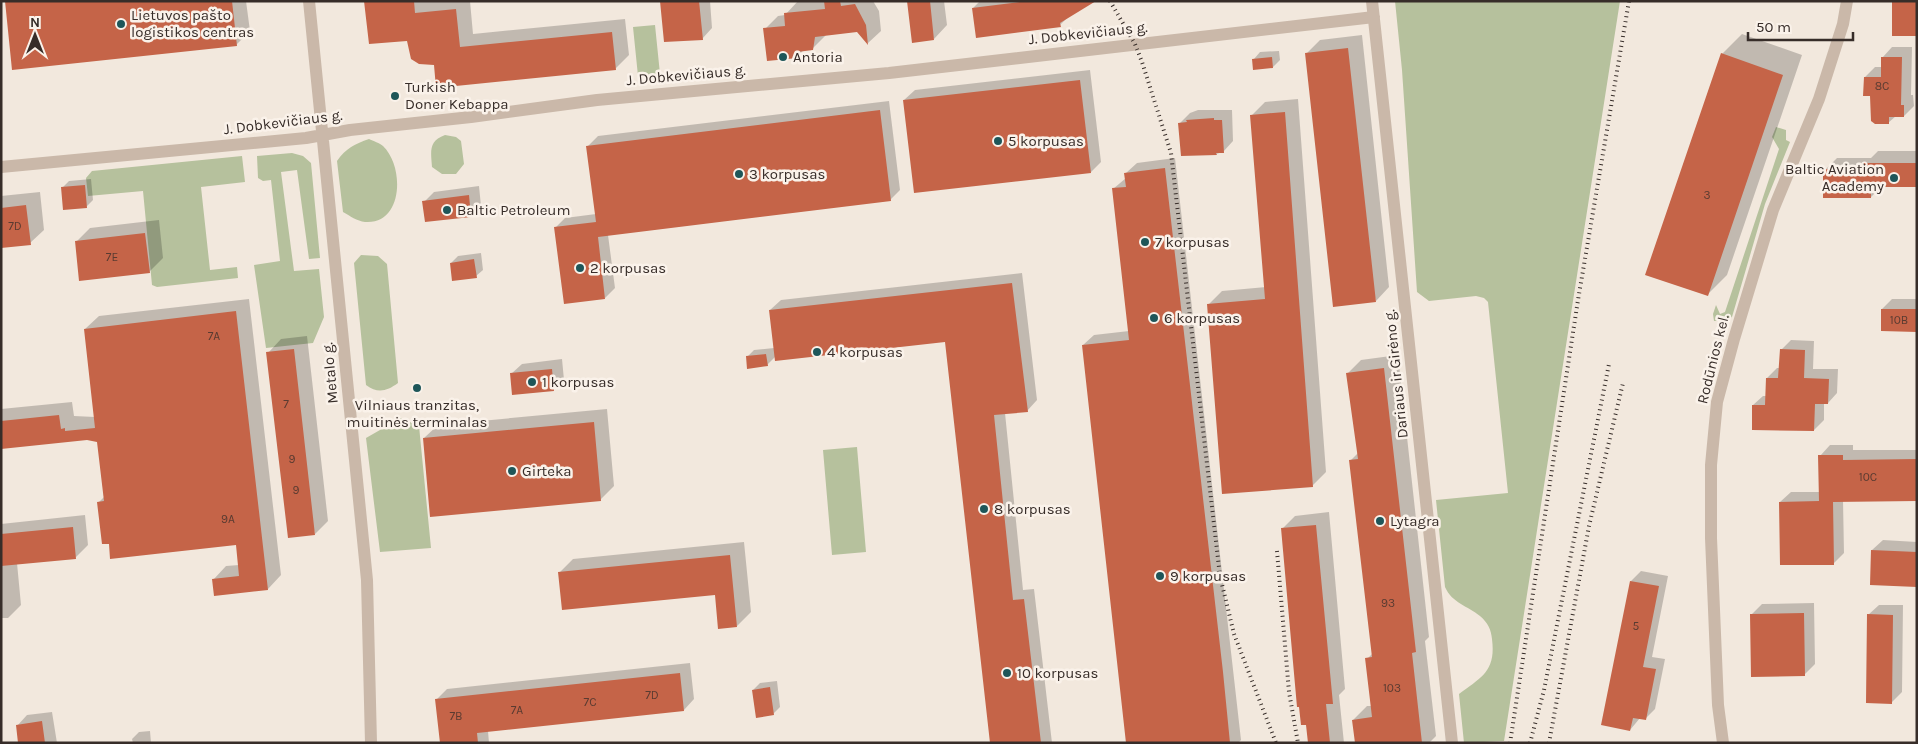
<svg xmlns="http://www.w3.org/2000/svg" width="1918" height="744" font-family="Karla,sans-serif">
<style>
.green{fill:#b6c19d}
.shadow{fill:#0003}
.building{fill:#c56448}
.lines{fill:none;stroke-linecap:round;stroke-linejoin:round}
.minor{stroke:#cab8a9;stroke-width:12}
.rail{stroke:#372d29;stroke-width:4;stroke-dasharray:1 4;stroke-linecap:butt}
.poi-dot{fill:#1e5659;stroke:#faf2ea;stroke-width:2}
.labels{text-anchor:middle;stroke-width:5;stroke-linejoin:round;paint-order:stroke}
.number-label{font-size:12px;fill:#5a3b31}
.poi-label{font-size:15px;fill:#372d29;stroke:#faf2ea;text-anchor:start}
.street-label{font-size:15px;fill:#372d29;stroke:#faf2ea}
</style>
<rect width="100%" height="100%" fill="#f2e8dd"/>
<!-- green -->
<path class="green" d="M1395,1H1620L1504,741L1464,743L1459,694C1482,677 1496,671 1492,639C1491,629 1488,623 1480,616C1468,606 1452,603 1445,587L1436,500L1508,493L1488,302L1484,298L1476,296L1429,301L1417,292L1402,70Z
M655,25L660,74L638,76L633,27Z
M1776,127L1786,130V140L1790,142L1765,204L1732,317L1724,321H1714L1713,314L1716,305L1720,314L1725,312L1779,149L1772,137Z
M445,135L456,137L461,141L464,164L456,174H442L432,167C431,152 428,141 445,135Z
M369,139C373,141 380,143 383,146C405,167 403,225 365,222C357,221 350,216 343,212L337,161C346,148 355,144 369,139Z
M292,153L303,156L311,163L320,258L309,259L297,170L281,172L294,271L319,269L324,317L313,343L266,348L254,265L280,261L271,180L263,181L258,178L257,156Z
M242,156L245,182L201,187L210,270L237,267L238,278L157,287L152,285L143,191L88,196L86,178L92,171Z
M361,255L378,256L387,264L398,383C387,391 378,394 366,385L354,263Z
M401,418L419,426L431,548L380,552L366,438Z
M857,447L866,552L832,555L823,450Z"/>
<!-- shadow -->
<path class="shadow" d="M6,1H246L250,31L236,45Z
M366,1H470L473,34L625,19L629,55L615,69L435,63Z
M661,1H710L712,28L702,39Z
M798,1H873L879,11L881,31L868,43L858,31L826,35L812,49L804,50L797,56L765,29L778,16L785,15Z
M909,1H944L947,25L934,39Z
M980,1H1093L1070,15L1060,25L973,8Z
M1742,34L1802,55L1727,275L1707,295L1722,54Z
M1362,35L1389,287L1376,301L1307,53L1320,40Z
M1892,47H1912L1911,95H1913L1914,106L1904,116H1896L1888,123L1871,95L1865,77L1875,67H1882V58Z
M1279,51L1280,60L1273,67L1254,59L1260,52Z
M1090,70L1101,162L1091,172L904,100L915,90Z
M1298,99L1326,472L1312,486L1208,305L1222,291L1266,287L1252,115L1265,102Z
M889,101L900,190L890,200L608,235L615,288L605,298L556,227L565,218L596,214L588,146L598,136Z
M1198,110H1232L1233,141L1223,152L1216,154L1180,123L1190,113Z
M1878,151H1917V186H1882L1871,197L1825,170L1837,158H1871Z
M1175,158L1241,740L1238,743H1128L1083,345L1094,335L1129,331L1113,189L1126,178V173L1137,163Z
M91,179L93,200L86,207L62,188L69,181Z
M479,186L481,206L471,216L424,202L434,192Z
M40,192L44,230L30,243L1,247V196Z
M159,220L163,258L149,272L76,242L90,228Z
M481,253L483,270L476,276L451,263L458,256Z
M1022,273L1037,400L1027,411L1005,413L1023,590L1034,589L1052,743H991L947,341L775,357L767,365L747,357L754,350L774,348L770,310L781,300Z
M249,299L281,575L268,589L213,580L226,566L239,565L237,543L110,542L99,502L104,497L98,441L87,439L1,448V409L72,402L74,416L95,417L85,329L99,316Z
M1892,299H1917V331L1882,309Z
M307,336L328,521L315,534L268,353L281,339Z
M1791,340L1814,341L1813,369H1838L1837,393L1828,403L1824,402V420L1814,430L1753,405L1763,396H1766L1767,378L1777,368H1780L1781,350Z
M1398,355L1429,637L1425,641L1436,736L1429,743H1356L1353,720L1367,706H1372L1367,659L1373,653L1351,460L1358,453L1347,374L1361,360Z
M562,359L564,380L553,390L511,374L522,364Z
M607,409L614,486L600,500L424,438L438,425Z
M1830,445H1853V450H1917V499L1843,500L1844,553L1833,564L1780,502L1791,492H1820V456Z
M1329,512L1345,689L1339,695L1344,743H1309L1282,529L1295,516Z
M85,515L88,545L75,558L17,563L21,605L8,618H1V524Z
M1883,540L1917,542V585L1872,550Z
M744,542L751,612L737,626L716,593L559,573L573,559Z
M1641,571L1668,576L1652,657L1665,659L1655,709L1645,719L1640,718L1630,730L1603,724L1631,581Z
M1814,603L1815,664L1804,675L1751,615L1762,604Z
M1879,605H1903L1902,692L1892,702L1868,615Z
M690,663L694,699L684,710L488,731L489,743H441L436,700L447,689Z
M777,681L780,707L773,714L753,690L760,683Z
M52,712L57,743H20L17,726L27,715Z
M150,731L151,743H133L132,739L139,732Z
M951,742H970V743H950Z"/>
<!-- building -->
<path class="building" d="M5,1H232L237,46L12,70Z
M364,1H414L415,13L456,9L460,47L612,32L616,70L436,88L434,65L419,64L411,59L407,41L369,44Z
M660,1H699L703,40L664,42Z
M824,1H840L841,6L855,4L866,25L868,45L857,32L815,37L813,50L797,52L798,58L767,61L763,28L785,26L784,13L825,9Z
M907,1H930L934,40L912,43Z
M1027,1H1096L1060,23L1061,27L976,38L972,8Z
M1892,1H1917V36H1892Z
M1348,48L1376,302L1333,307L1305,53Z
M1721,53L1783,75L1708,296L1645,275Z
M1272,57L1273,68L1253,70L1252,59Z
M1881,57H1902L1901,105H1904V117H1889V124H1875L1871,121L1870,96H1863L1864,77H1881Z
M1080,80L1091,173L914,193L903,100Z
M880,110L891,201L598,237L605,299L564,304L554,227L596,222L586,146Z
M1285,112L1313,487L1222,494L1207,304L1265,299L1250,115Z
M1214,118V120H1222L1224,153H1216L1217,155L1181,156L1178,123L1187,122L1186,120Z
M1864,163H1917V187H1871V198H1823V169H1864Z
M1165,168L1223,672L1230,743H1126L1097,481L1082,345L1129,340L1112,188L1126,187L1124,173Z
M85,185L87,208L63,210L61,187Z
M469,195L471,217L425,222L422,201Z
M26,205L31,245L1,248V208Z
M145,233L150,273L79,281L75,241Z
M474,259L477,278L452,281L450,263Z
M1012,283L1028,412L994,415L1013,600L1024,599L1041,743H990L945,342L775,361L769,310Z
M1881,309H1917V332L1881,331Z
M236,311L268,590L214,596L212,579L239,576L236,545L110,559L109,544H102L97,502L104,501L97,442L87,440L1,449V421L59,415L61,429L65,428V431L95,428L84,329Z
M294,349L315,535L288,538L266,352Z
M1780,349L1805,350L1804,378L1829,379L1828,404H1815L1814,431L1752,430V405H1765L1766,378H1778Z
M766,354L768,366L747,369L746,356Z
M1384,368L1416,652L1412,653L1422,743H1355L1352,720L1372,717L1365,658L1372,657L1349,460L1358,459L1346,373Z
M552,369L554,391L512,395L510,373Z
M594,422L601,501L430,517L423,438Z
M1818,455H1843V460L1917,459V501L1833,502L1834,565H1780L1779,502L1819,501Z
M1316,525L1333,704H1326L1330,743H1308L1306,725H1301L1299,707H1297L1281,528Z
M73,527L76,559L1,566V534Z
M1871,550L1917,552V587L1870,585Z
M730,555L737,627L718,629L715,595L562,610L558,572Z
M1630,581L1659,586L1643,667L1656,669L1646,720L1633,718L1630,731L1601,725Z
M1804,613L1805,676L1751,677L1750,614Z
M1867,614L1893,615L1892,704L1866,703Z
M680,673L684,711L477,733L478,743H440L435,699Z
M770,687L774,715L756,718L752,690Z
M42,721L45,743H18L16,725Z"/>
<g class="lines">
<!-- minor -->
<path class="minor" d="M309,1L367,580L371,743
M1372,1L1452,743
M1,167L306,138L350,130L471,117L597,100L889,73L1374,17
M1723,743L1718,705L1711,538V465L1717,402L1734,339L1773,210L1819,99L1843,24L1847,1"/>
<!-- rail -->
<path class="rail" d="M1110,1L1135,44L1142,62L1171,153L1220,576L1234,634L1276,743
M1277,551L1289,692L1298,743
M1510,743L1578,300L1629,1
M1530,743L1544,690L1609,364
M1549,743L1589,526L1623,383"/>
</g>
<!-- markers -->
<g class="poi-dot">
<circle cx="121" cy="24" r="5"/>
<circle cx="783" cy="57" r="5"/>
<circle cx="395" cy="96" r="5"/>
<circle cx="998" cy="141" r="5"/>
<circle cx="739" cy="174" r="5"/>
<circle cx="1894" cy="178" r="5"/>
<circle cx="447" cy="210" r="5"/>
<circle cx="1145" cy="242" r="5"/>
<circle cx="580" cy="268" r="5"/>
<circle cx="1154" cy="318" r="5"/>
<circle cx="817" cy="352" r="5"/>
<circle cx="532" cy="382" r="5"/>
<circle cx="417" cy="388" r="5"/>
<circle cx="512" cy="471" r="5"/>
<circle cx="984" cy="509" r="5"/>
<circle cx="1380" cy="521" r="5"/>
<circle cx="1160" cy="576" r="5"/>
<circle cx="1007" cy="673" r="5"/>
</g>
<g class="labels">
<!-- number labels -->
<g class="number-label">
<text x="1882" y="90">8C</text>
<text x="1707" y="199">3</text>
<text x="15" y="230">7D</text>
<text x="112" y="261">7E</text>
<text x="1899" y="324">10B</text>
<text x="214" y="340">7A</text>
<text x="286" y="408">7</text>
<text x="292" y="463">9</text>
<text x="1868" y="481">10C</text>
<text x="296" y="494">9</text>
<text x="228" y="523">9A</text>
<text x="1388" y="607">93</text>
<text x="1636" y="630">5</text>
<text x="1392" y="692">103</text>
<text x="652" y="699">7D</text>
<text x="590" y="706">7C</text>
<text x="517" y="714">7A</text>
<text x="456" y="720">7B</text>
</g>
<!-- poi labels -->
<g class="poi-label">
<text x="131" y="20">Lietuvos pašto<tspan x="131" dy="17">logistikos centras</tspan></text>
<text x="793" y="62">Antoria</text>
<text x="405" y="92">Turkish<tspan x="405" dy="17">Doner Kebappa</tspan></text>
<text x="1008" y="146">5 korpusas</text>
<text x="1884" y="174" text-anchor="end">Baltic Aviation<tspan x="1884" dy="17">Academy</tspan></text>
<text x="749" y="179">3 korpusas</text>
<text x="457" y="215">Baltic Petroleum</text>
<text x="1155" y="247">7 korpusas</text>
<text x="590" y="273">2 korpusas</text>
<text x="1164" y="323">6 korpusas</text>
<text x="827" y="357">4 korpusas</text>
<text x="542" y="387">1 korpusas</text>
<text x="417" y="410" text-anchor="middle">Vilniaus tranzitas,<tspan x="417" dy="17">muitinės terminalas</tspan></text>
<text x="522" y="476">Girteka</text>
<text x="994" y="514">8 korpusas</text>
<text x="1390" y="526">Lytagra</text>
<text x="1170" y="581">9 korpusas</text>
<text x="1017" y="678">10 korpusas</text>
</g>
<!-- street labels -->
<g class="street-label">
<text transform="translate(1088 33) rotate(-6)" y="5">J. Dobkevičiaus g.</text>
<text transform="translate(686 75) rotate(-5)" y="5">J. Dobkevičiaus g.</text>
<text transform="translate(283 122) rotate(-7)" y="5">J. Dobkevičiaus g.</text>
<text transform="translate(1713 359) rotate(-76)" y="5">Rodūnios kel.</text>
<text transform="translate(330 373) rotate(-95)" y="5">Metalo g.</text>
<text transform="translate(1396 374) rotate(-96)" y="5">Dariaus ir Girėno g.</text>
</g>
</g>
<!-- border -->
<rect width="1918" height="744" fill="none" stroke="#372d29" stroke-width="5"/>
<!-- north arrow -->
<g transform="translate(35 35)" stroke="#faf2ea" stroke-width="4" paint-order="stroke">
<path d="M0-4L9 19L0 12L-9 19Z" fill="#372d29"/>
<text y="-8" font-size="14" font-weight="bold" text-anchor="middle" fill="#372d29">N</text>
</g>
<!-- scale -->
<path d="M1748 32v8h105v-8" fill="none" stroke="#372d29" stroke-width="2.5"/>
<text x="1756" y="32" font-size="15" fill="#372d29" stroke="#faf2ea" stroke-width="4" paint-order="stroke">50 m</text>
</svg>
